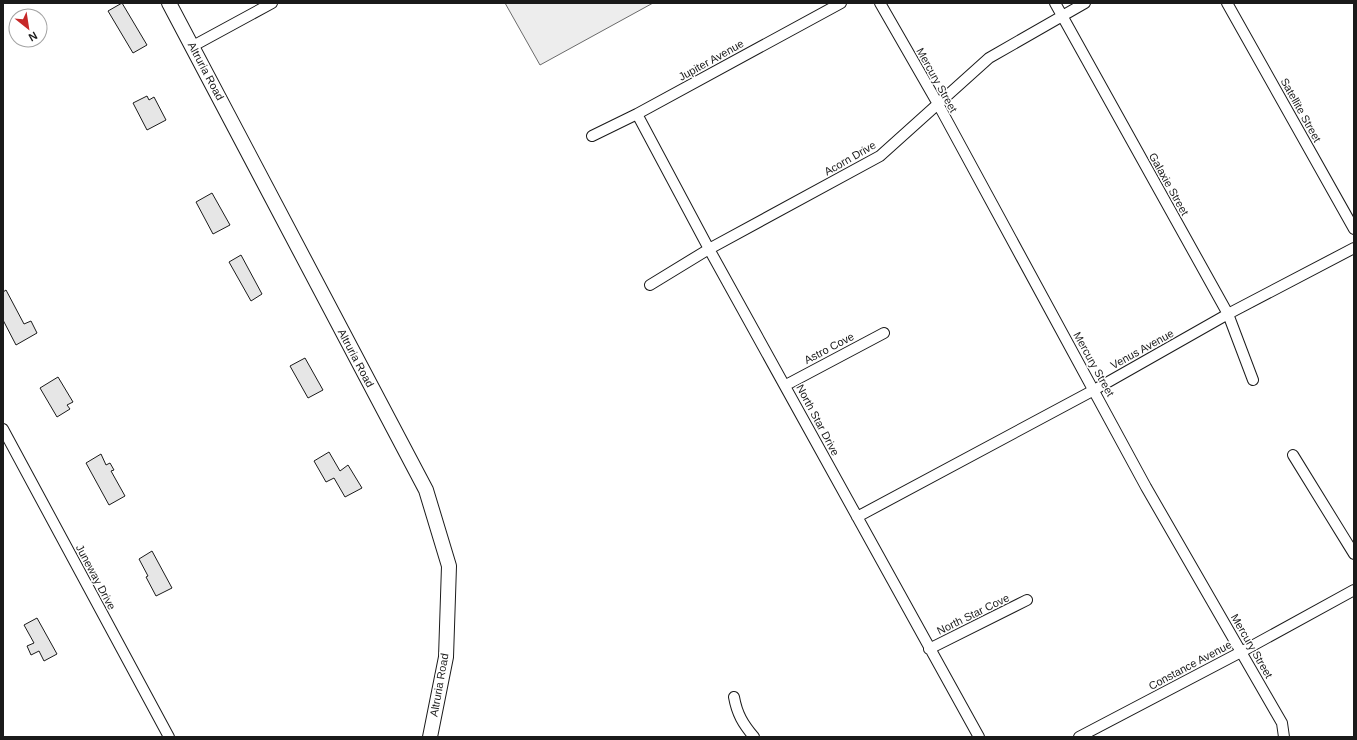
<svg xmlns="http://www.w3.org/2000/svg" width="1357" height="740" font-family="Helvetica,sans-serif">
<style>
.built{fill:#ededed;stroke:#6a6a6a}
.building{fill:#e6e6e6;stroke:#1a1a1a}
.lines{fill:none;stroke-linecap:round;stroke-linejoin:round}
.street-casing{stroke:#1a1a1a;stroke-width:12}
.secondary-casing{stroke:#1a1a1a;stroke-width:16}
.street{stroke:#fff;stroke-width:10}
.secondary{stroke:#fff;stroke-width:14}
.labels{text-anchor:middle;stroke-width:3;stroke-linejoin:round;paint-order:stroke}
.street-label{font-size:11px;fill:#1a1a1a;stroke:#fff}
</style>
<rect width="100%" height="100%" fill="#fff"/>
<!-- built -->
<path class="built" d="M505,3H653L540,65Z"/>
<!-- building -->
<path class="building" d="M122,3L147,45L133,53L108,11Z
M147,96L149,100L154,97L166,120L147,130L133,103Z
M212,193L230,225L213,234L196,202Z
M241,255L262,294L251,301L229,262Z
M6,290L24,324L31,321L37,333L16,345L3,320V292Z
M305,358L323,390L308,398L290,366Z
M58,377L73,402L67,405L70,409L57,417L40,388Z
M329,452L340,471L348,465L362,488L345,497L334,478L326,482L314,461Z
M101,454L106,465L110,463L114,470L111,471L125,496L109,505L86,463Z
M152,551L172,588L156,596L146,577L148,576L139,559Z
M37,618L57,654L44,661L39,651L31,655L27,646L34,643L24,625Z"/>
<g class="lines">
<defs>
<path id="street" d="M880,3L938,104L1146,487L1282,723L1284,737
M1055,3L1228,314L1253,380
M1227,3L1354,229
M193,46L272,3
M637,114L709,249L979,737
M592,136L637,114L841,3
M650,285L709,249L880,156L989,58L1085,3
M786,385L884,333
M3,429L169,737
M1293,455L1354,554
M857,517L1094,390L1228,314L1354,248
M929,649L1027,600
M734,697C737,714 743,724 754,737
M1079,737L1241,652L1354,590"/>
<path id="secondary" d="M169,3L426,490L449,566L446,657L430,737"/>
</defs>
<!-- street casing -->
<use href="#street" class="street-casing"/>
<!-- secondary casing -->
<use href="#secondary" class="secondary-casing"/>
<!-- street -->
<use href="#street" class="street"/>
<!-- secondary -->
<use href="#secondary" class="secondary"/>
</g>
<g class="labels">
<!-- street labels -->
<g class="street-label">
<text transform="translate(711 60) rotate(-29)" y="4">Jupiter Avenue</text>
<text transform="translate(206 71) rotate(62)" y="4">Altruria Road</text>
<text transform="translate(937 80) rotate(61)" y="4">Mercury Street</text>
<text transform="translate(1301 110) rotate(61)" y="4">Satellite Street</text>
<text transform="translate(850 158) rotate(-30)" y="4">Acorn Drive</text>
<text transform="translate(1169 184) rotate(61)" y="4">Galaxie Street</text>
<text transform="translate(829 348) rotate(-28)" y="4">Astro Cove</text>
<text transform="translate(1142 349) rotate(-29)" y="4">Venus Avenue</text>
<text transform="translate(356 358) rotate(62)" y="4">Altruria Road</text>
<text transform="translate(1094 364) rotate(61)" y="4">Mercury Street</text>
<text transform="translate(818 420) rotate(62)" y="4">North Star Drive</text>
<text transform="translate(96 577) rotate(62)" y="4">Juneway Drive</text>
<text transform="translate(973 614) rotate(-26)" y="4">North Star Cove</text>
<text transform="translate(1252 646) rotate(60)" y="4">Mercury Street</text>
<text transform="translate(1190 665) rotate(-28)" y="4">Constance Avenue</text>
<text transform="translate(439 685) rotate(-80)" y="4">Altruria Road</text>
</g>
</g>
<!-- border -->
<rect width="1357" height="740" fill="none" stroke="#1a1a1a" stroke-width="8"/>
<!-- north arrow -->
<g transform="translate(28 28) rotate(150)"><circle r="19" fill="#ffffff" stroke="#a3a3a3"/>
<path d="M0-3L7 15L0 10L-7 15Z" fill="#c62828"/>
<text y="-6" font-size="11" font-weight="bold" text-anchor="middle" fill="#1a1a1a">N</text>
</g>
</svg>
